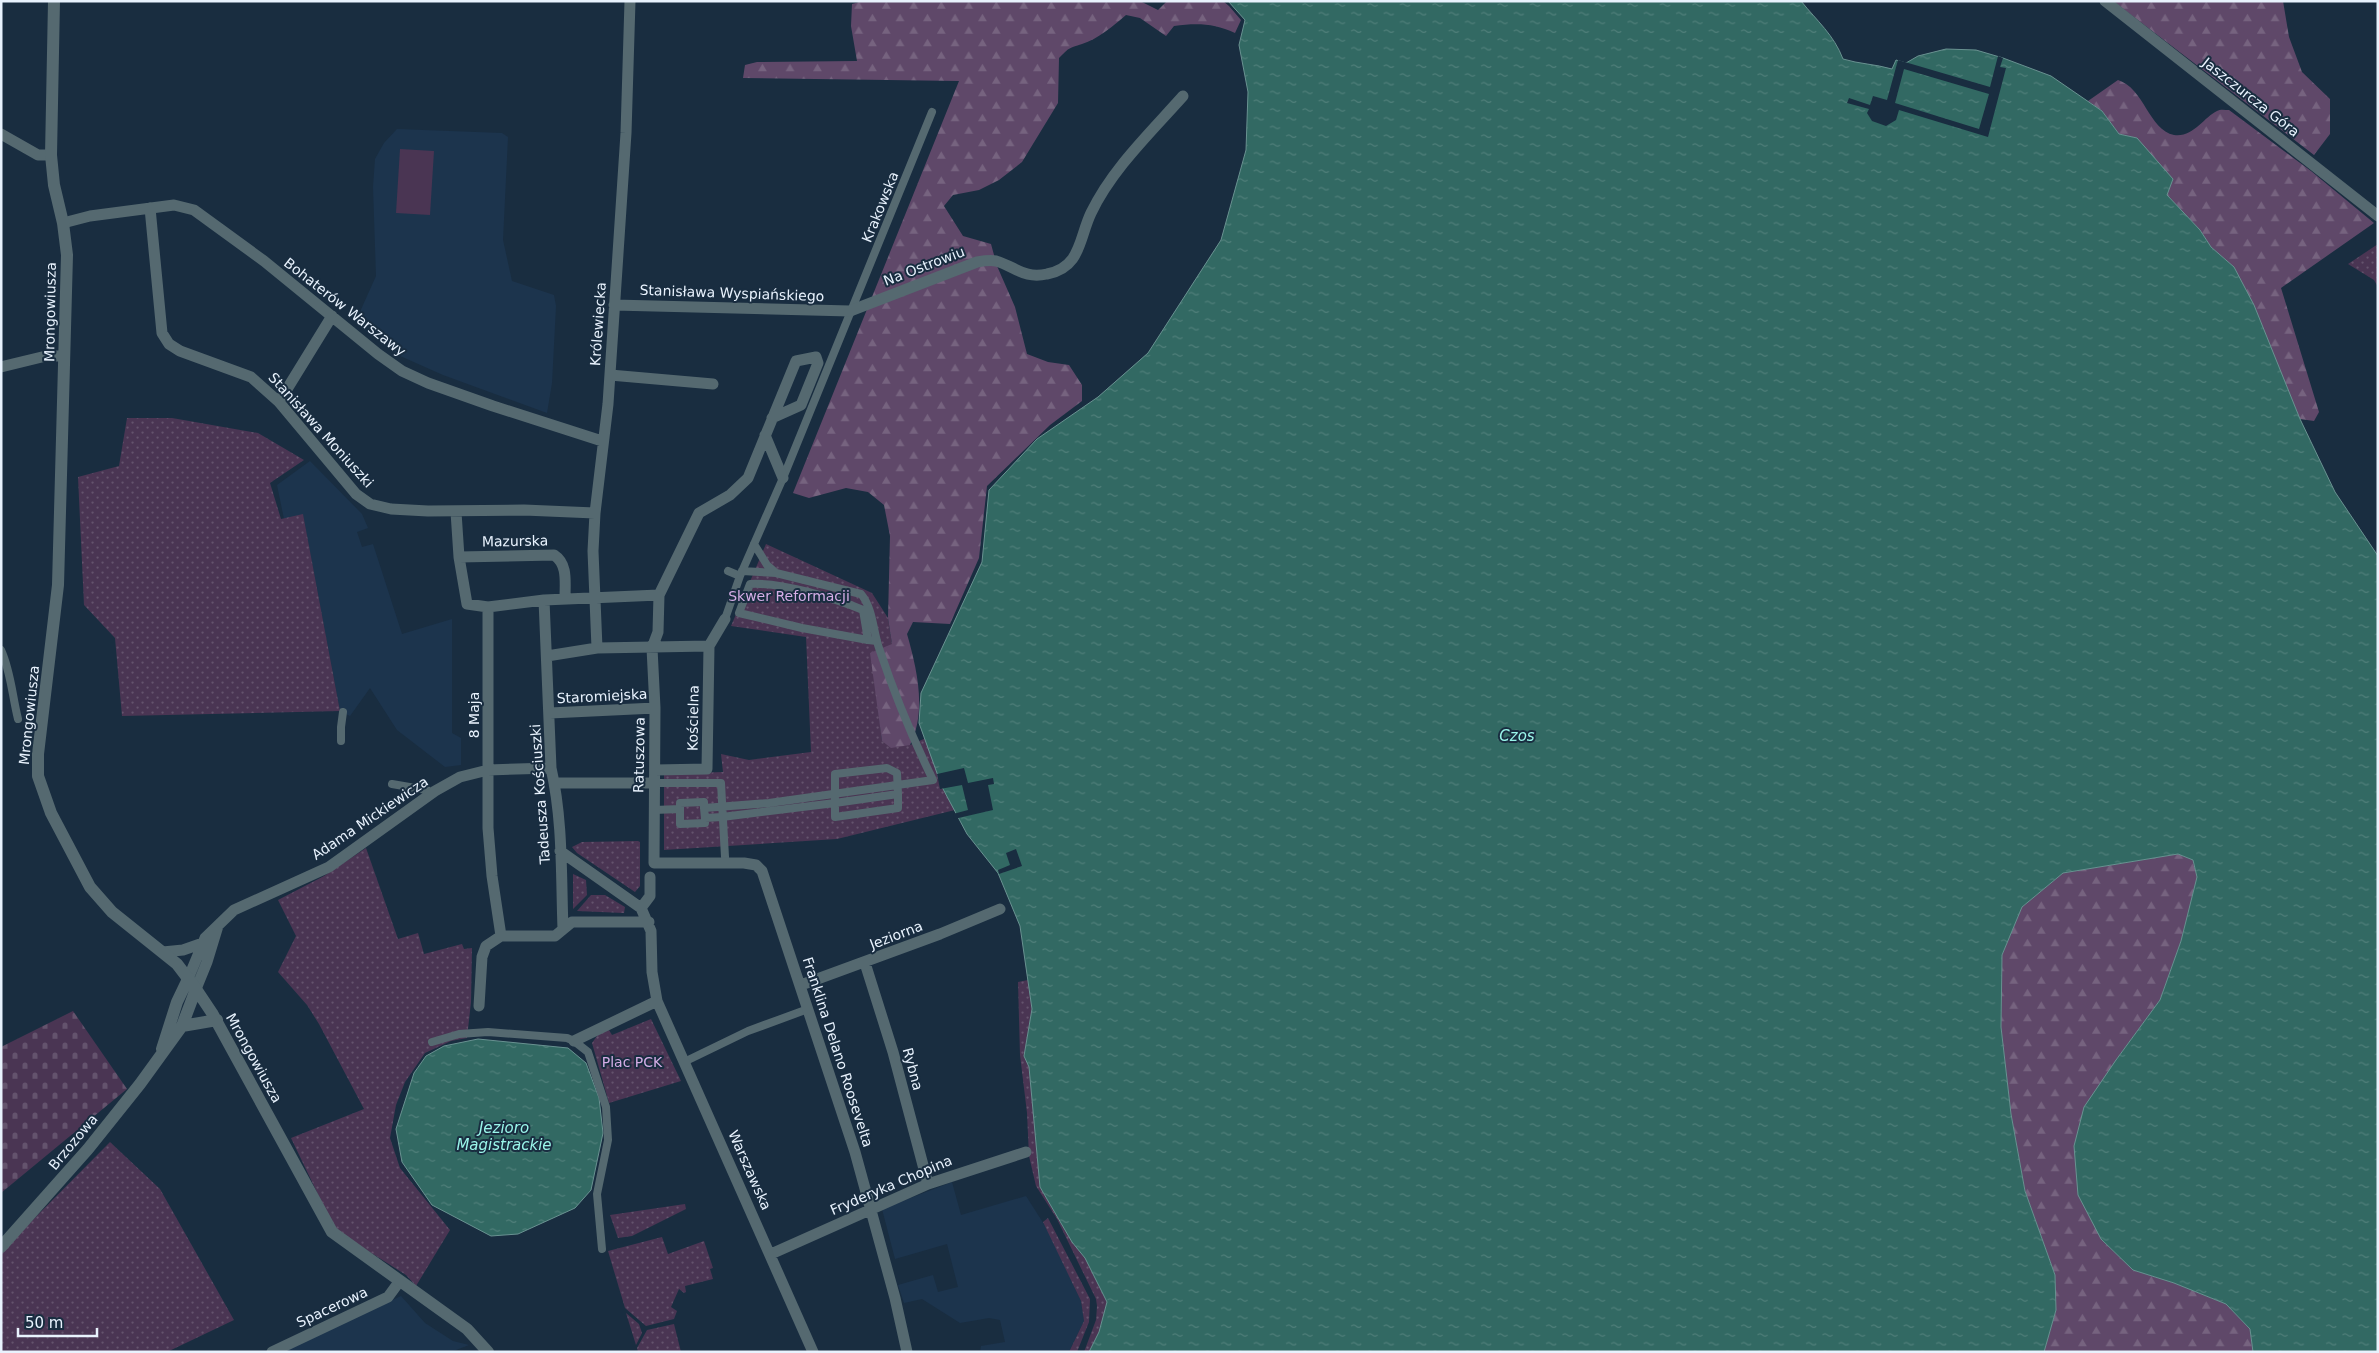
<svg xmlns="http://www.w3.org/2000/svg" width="2379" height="1353" font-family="'DejaVu Sans',sans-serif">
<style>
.built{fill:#1c344d}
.grass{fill:url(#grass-dots)}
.forest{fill:url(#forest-firs)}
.cemetery{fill:url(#cemetery-stones)}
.pitch{fill:#4a3553}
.water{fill:url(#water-ripples);stroke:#699291}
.pier{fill:#192d40;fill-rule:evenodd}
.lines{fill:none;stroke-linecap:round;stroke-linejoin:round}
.pedestrian{stroke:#556970;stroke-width:8}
.minor{stroke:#556970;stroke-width:11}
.tertiary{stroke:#556970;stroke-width:12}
.labels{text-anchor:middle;stroke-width:4;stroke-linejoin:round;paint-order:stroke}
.street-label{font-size:14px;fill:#e8f2fd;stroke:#192d40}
.park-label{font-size:14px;fill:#d6aee7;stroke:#192d40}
.water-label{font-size:15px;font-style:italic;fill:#9af6ea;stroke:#192d40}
</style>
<defs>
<pattern id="grass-dots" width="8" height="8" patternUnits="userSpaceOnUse" patternTransform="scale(1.25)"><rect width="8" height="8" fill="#4a3553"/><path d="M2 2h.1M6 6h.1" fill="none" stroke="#64536d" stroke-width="1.8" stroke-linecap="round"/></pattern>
<pattern id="forest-firs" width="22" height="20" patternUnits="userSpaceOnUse" patternTransform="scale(1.25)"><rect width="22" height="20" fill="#5f4869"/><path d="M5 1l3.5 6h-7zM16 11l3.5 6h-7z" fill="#76637f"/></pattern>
<pattern id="cemetery-stones" width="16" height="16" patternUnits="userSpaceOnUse" patternTransform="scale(1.25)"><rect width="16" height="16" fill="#4a3553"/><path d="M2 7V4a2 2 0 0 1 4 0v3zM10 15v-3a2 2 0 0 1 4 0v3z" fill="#64536d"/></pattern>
<pattern id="water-ripples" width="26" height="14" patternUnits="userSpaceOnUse" patternTransform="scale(1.25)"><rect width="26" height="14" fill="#326963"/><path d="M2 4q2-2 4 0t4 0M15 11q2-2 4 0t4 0" fill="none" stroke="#507f7a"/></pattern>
</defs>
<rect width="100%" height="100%" fill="#192d40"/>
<!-- built -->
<path class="built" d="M397,129L502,133L508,137L503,240L512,281L554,295L556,306L552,383L547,413L443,375L398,355L355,323L376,276L373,187L375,159L384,143Z
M310,461L362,514L368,528L357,532L362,547L373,544L402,634L452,619V733L461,738V765L445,767L397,730L370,688L350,716L340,711L303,515L284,519L277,485Z
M952,1182L961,1215L1026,1196L1049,1232L1081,1301L1084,1321L1069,1352H980L981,1346L1005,1342L1000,1320L989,1318L960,1323L922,1299L904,1303L898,1285L933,1275L938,1292L958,1287L947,1244L895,1259L882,1209Z
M401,1296L425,1323L453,1341L469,1345L451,1352H281Z"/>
<!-- grass -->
<path class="grass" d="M2378,244V287L2374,280L2348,264Z
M127,418H172L258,433L304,460L270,483L281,519L303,514L340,711L122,716L115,638L84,605L78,477L119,466Z
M766,544L872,593L888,618L892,644L878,706L882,741L910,745L926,738L942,787L955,810L837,839L664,850V774L723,772L721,754L749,760L811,752L806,637L731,626Z
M638,841L640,842V886L635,892L577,853L572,847L582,842Z
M366,848L398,939L418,933L424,954L462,944L464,949L472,948L471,1002L467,1038L451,1041L425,1053L405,1082L396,1105L390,1138L400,1168L450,1230L416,1286L406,1275L335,1230L291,1138L364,1109L319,1024L307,1005L278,972L296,936L278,900L324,876Z
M573,874L586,880L587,895L573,909Z
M591,895H605L625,907L624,913L577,911Z
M1028,980L1032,1009L1024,1056L1029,1067L1040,1187L1072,1242L1085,1258L1107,1302L1099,1332L1089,1352H1084L1096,1320L1097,1306L1096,1299L1057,1219L1036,1186L1029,1156L1027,1113L1020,1055L1018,982Z
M651,1019L681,1081L609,1103L592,1043L599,1033L609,1030L612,1035Z
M110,1142L160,1189L234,1320L167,1352H1V1252Z
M685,1204L686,1209L632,1236L618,1238L610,1215Z
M1048,1218L1090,1299L1089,1322L1077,1352H1069L1084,1321L1081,1301L1043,1222Z
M662,1237L668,1254L704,1241L713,1268L710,1269L713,1279L685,1286L686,1292L684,1293L679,1289L671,1307L677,1311L674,1319L646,1326L625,1308L608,1251Z
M626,1313L639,1324L642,1333L636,1345Z
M674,1324L681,1352H638L637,1348L647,1330Z"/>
<!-- forest -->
<path class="forest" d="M863,1H1140L1158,10L1167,1H1223L1229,6L1241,20L1235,33C1214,23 1196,23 1174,26L1166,36L1140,18L1126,15C1113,26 1098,39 1082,44C1068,49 1071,46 1059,58L1058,103L1022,162L999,180L979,190L953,195L944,206L963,236L991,244L997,266L1015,307L1027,354L1048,362L1069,365L1082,385V401L1050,425L987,486L979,558L950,624L913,622L907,634C917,669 927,711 910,745L891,748L882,741L870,653L892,644L888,618L890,536L884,505L868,492L846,488L809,498L793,493L959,81L743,78L745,65L757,62L857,61L851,26L852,4Z
M2113,1H2283L2289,37L2302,72L2330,99V134L2314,155Z
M2118,80C2144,88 2149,130 2174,135C2193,138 2204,117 2217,111C2220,109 2225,110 2229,110L2311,171L2374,223L2281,288L2319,412L2314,421L2300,419L2234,267L2211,247L2200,230L2167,195L2137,138L2119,134L2102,111L2088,101Z
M2178,854L2193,860L2197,877L2181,941L2160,1000L2116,1060L2101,1239L2133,1270L2174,1283L2226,1304L2250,1329L2253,1352H2044L2056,1310L2055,1275L2025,1191L2011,1114L2001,1027L2002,955L2022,907L2063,873Z"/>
<!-- cemetery -->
<path class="cemetery" d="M73,1011L127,1089L1,1193V1047Z"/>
<!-- pitch -->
<path class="pitch" d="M400,149L434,151L430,215L396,213Z"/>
<!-- water -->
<path class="water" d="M1228,1H1801C1817,21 1834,35 1843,59C1859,64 1875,64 1892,69L1896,60L1906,63L1918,56L1946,49L1976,50L2003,58L2051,76L2102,111L2119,134L2137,138L2173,179L2167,195L2200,230L2211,247L2234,267L2254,305L2300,419L2335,492L2378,556V1352H2253L2250,1329L2226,1304L2174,1283L2133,1270L2101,1239L2078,1195L2074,1146L2084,1107L2116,1060L2160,1000L2181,941L2197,877L2193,860L2178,854L2063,873L2022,907L2002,955L2001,1027L2011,1114L2025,1191L2055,1275L2056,1310L2044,1352H1089L1099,1332L1107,1302L1085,1258L1072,1242L1040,1187L1029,1067L1024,1056L1032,1009L1020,926L998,873L967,834L942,787L919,723L921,693L982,562L989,490L1037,439L1098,397L1148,353L1221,240L1246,150L1248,92L1239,45L1245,20Z
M478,1039L568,1048L586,1063L599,1098L603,1133L591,1190L575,1208L518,1234L491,1236L432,1205L402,1162L396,1129L414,1073L426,1056L444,1046Z"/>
<!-- pier -->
<path class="pier" d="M1998,56L2003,58L2000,67L2006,68L1988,137L1899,110L1896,120L1886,126L1872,121L1867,113L1869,109L1847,103L1849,98L1870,105L1873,96L1887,100L1898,60L1990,87ZM1904,69L1989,94L1979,129L1895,103Z
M964,768L968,783L993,778L994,784L988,785L993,810L954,819L953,814L968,810L962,785L940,789L937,774Z
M1016,849L1022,866L999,874L998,870L1010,865L1006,853Z"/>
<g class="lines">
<!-- pedestrian -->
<path class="pedestrian" d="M728,571L740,576
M742,571L776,573
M725,619L740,576L783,478L932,112
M868,640L863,610C835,598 780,582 750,584L739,613L802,628L868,640L877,641
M1,650C11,672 12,695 18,719
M341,741V727L343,712
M887,768L897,773L898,794L835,803V774Z
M653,783H721L725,857
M392,784L427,790
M704,808L705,818L722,817L835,803V817L898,808V794
M680,809V824L705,823V818
M654,810L680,809V803L704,802V808L769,803L933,780C912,737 894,693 879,648C873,631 873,608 861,594L776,573L767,565L754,544
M432,1042L459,1034L488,1032L567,1038L574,1041L588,1052L606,1107L608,1140L597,1194L602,1249
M684,1062L748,1031L808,1009"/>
<!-- minor -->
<path class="minor" d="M2105,1L2378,216
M1,134L38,155H51
M150,208L162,333L169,344L180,351L251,377L279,402L356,494L370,504L391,509L428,511L524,510L595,513
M63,223L90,216L174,205L194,210L264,261L378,354L402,371L428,383L493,406L602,441
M614,305L850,311L977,262C983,261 991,260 996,261C1016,267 1024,279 1047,274C1081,268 1079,238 1091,213C1112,169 1151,132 1183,96
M1,367L46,356H64
M610,375L713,384
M279,402L332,316
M772,418L801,405L818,363L816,357L796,361L748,478L730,495L699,513L659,595L658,632L652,648L655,708L654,863H744L756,865L762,871L855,1152L895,1298L907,1352
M765,435L783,478
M456,512L459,557L467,604L488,607L544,600
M459,557L554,555C568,564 565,582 565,598
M488,607V828L492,876L501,936
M709,646L725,619
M597,648L593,551L595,513L608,404L626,133L630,1
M547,656L597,648L709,646
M550,713L655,708
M655,770L707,769L709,646
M554,783H653
M560,851L641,908L651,931L652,972L657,1001L813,1352
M641,908L650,896V877
M563,929C561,876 563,820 551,768L544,600L659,595
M501,936H555L572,922H649
M163,952L183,950L203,943
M865,963L893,1052L928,1184
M188,979L205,938L234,910L329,867L435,791L460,777L488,770L551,768
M801,985L940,934L1000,909
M196,989L207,962L218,926
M479,1006L482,957L486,946L501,936
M574,1041L657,1001
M771,1254L928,1184L1026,1152
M272,1352L388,1297L399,1282"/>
<!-- tertiary -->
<path class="tertiary" d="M54,1L51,155L54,185L63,223L67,255L58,585L38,754V776L51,813L90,887L112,912L177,964L196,989L212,1013L332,1232L467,1329L488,1352
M182,1026L217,1020
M162,1049L177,1002L188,979
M1,1247L88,1149L140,1084L182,1026L196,989"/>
</g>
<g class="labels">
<!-- street labels -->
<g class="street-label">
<text transform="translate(2251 97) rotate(38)" y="5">Jaszczurcza Góra</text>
<text transform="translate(880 207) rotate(-68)" y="5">Krakowska</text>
<text transform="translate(924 266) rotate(-21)" y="5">Na Ostrowiu</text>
<text transform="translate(732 293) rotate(2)" y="5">Stanisława Wyspiańskiego</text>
<text transform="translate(345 307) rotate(38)" y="5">Bohaterów Warszawy</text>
<text transform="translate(50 312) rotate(-89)" y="5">Mrongowiusza</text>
<text transform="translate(598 324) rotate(-86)" y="5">Królewiecka</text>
<text transform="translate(321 430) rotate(48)" y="5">Stanisława Moniuszki</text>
<text transform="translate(515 541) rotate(-1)" y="5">Mazurska</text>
<text transform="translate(602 696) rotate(-3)" y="5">Staromiejska</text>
<text transform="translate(29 715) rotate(-84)" y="5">Mrongowiusza</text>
<text transform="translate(474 715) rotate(-90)" y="5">8 Maja</text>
<text transform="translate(693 718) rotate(-89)" y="5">Kościelna</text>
<text transform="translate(639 755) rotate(-89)" y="5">Ratuszowa</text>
<text transform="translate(540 794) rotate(-94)" y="5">Tadeusza Kościuszki</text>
<text transform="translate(370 818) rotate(-34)" y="5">Adama Mickiewicza</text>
<text transform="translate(896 935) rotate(-21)" y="5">Jeziorna</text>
<text transform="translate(838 1052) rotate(72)" y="5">Franklina Delano Roosevelta</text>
<text transform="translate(254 1058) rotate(61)" y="5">Mrongowiusza</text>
<text transform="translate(913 1069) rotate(75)" y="5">Rybna</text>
<text transform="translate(73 1142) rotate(-50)" y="5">Brzozowa</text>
<text transform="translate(750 1170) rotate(66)" y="5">Warszawska</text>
<text transform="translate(891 1185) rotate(-23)" y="5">Fryderyka Chopina</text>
<text transform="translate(332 1307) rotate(-25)" y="5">Spacerowa</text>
</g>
<!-- park labels -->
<g class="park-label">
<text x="789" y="601">Skwer Reformacji</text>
<text x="632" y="1067">Plac PCK</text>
</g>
<!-- water labels -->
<g class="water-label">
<text x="1517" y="741">Czos</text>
<text x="504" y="1133">Jezioro<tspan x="504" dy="17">Magistrackie</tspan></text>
</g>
</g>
<!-- border -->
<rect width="2379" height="1353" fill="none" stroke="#e8f2fd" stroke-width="5"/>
<!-- scale -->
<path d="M18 1328v8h79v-8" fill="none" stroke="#e8f2fd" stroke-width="2.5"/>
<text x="25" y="1328" font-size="15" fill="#e8f2fd" stroke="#192d40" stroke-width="4" paint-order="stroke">50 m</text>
</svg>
